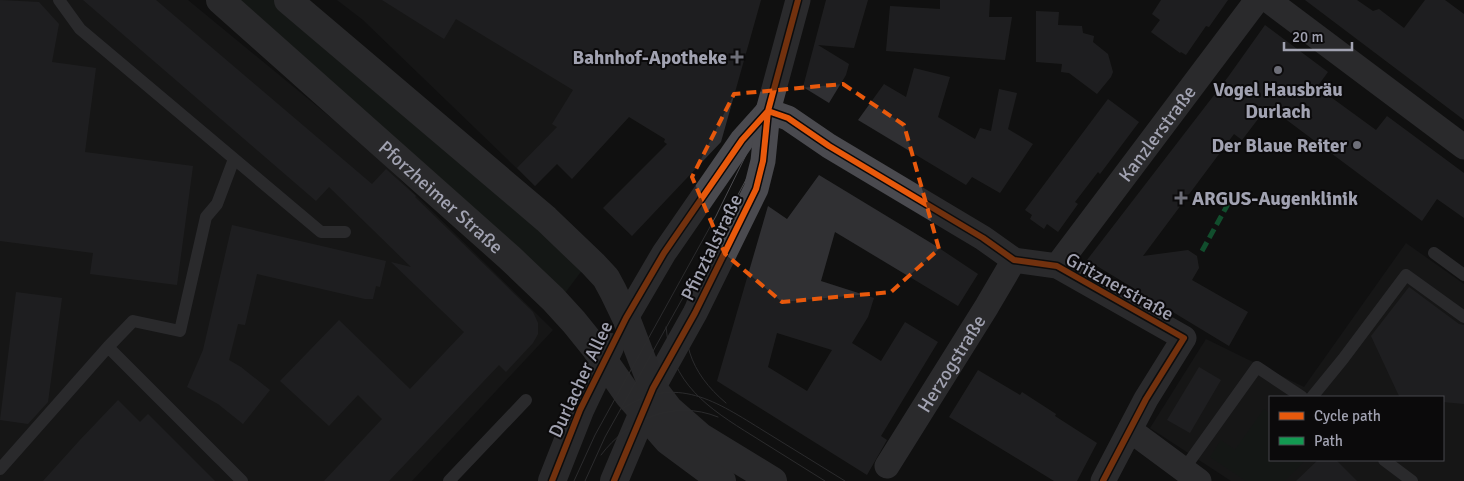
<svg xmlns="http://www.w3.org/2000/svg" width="1464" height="481" font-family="Signika,sans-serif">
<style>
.built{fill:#1d1d1e;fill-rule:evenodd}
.green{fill:#1a201c}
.building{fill:#303033;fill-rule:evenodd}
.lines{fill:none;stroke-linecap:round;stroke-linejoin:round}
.lane{stroke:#4a4a4f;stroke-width:12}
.street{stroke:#4a4a4f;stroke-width:25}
.secondary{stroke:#48484c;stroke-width:28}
.tram{stroke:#4b4b4f;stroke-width:1}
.quiet{stroke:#139951;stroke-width:5;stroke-dasharray:10 5;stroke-linecap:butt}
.cycleway-casing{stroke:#0b0a0b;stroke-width:9}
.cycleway{stroke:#e8590c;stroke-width:6}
.marked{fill:none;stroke:#e8590c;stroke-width:4;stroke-dasharray:10 6;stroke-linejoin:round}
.poi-dot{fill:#6e6f79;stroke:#0b0a0b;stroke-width:2}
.labels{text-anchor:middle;stroke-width:4;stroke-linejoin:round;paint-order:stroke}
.poi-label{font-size:19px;font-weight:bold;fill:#a1a2b1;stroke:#0b0a0b;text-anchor:end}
.street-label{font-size:19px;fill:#a1a2b1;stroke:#0b0a0b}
</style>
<rect width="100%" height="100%" fill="#101010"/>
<!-- built -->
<path class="built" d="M0,0H188L369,149L553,330L412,481H0Z
M337,0H678L580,140L535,186L363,20Z
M1406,243L1464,284V481H1231L1150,428L1206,339L1304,387ZM1270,397H1443V460H1270Z"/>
<!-- green -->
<path class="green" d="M226,0H283L586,265L562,297Z
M1264,409L1270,414V460H1305L1285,481H1246L1210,457L1221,440L1235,450Z"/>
<!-- building -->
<path class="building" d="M0,0L39,2L59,24L52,62L96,68L85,152L193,166L177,285L90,274L93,253L0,241Z
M83,0H156L372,184L386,169L416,196L415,197L533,312L538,323V334L533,343L506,372L499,365L389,481H324L382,419L358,395L329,426L280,381L339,320L410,389L464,332L391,262L411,267L329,187L316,201Z
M382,0H761L721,142L632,236L603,208L667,144L664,142L665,139L629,117L572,179L557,164L535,186L517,168L557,127L552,124L573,90L456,19L444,39Z
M826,0H868L854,48L818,45L849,64L846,75L829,103L803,87Z
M940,0H990L989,17H1012L1005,60L886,51L890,6L940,9Z
M1161,0H1228L1209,27L1206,26L1186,55L1181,52L1180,53L1151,32L1160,20L1152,14Z
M1305,0H1357L1373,11L1379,9L1404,28L1425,0H1445L1464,14V120Z
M1036,11L1059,12L1058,25L1082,26L1083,33L1094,36L1093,42L1108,54L1113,72L1111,77L1097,94L1069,73L1061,72L1062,64L1036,62Z
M1265,25L1328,72L1317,87L1376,130L1387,116L1464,173V218L1437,199L1422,221L1268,106L1242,140L1234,134L1143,256L1188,250L1197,256L1199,268L1192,280L1248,312L1229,346L1087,260L1228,77Z
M914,68L950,77L938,117L975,139L980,128L991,131L999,89L1017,93L1008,129L1033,144L1000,193L972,177L966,185L858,120L884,84L906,97Z
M1108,99L1139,122L1100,174L1098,172L1075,202L1078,204L1058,232L1047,224L1044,229L1030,219L1032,215L1025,210Z
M819,175L936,246L978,274L958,306L835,232L821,281L874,298L868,317L852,343L881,361L905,322L938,342L881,436L887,440L867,475L717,381L768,206L787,219ZM777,333L832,350L807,391L768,367Z
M232,225L386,261L380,287L376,286L373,299H365L257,274L245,325L238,324L229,360L241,367L270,390L243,424L218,404L187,387L203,350Z
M1409,287L1459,324L1464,325V404L1443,402V397L1399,396L1371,336Z
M16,292L62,298L48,402L28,424L0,420Z
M1199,367L1221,380L1190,433L1167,420Z
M978,370L1020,395L1022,392L1056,414L1055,416L1097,443L1077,481H1054L949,417Z
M118,400L140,422L148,414L215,481H43L79,441Z
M1318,460H1336L1357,481H1296Z"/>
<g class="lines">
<!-- lane -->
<path class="lane" d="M59,0L80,29L321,232H345
M234,159L217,204L206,217L180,331L133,321L108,347L242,481
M1434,253L1464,275
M1312,397L1343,359L1406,275L1464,317
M1384,460L1412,481
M0,469L108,347
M1184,469L1257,367L1302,397
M449,481L526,400"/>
<!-- street -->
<g class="street">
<path d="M1268,0L1464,147"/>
<path d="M768,111L788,118L829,146L983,238L1014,260L1057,266L1184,338L1146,399L1103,481"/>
<path id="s1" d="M1057,266L1257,0"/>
<path d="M626,318L664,253L742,140L768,111"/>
<path d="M653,388L695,313L756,189L763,161L768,111L798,0"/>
<path d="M1130,430L1199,481"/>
<path id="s2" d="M887,466L987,306L1014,260"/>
</g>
<!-- secondary -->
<g class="secondary">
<path id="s3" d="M220,0L510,258L553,299L574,322L595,348L628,395L668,441L722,481"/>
<path d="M288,0L546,219L593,264L606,278L613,291L626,318L653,388L669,409L701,437L773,481"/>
<path d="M552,481L580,410L610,347"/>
<path d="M614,481L650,396"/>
</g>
<!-- tram -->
<path class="tram" d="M689,292C679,338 689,372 726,403
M666,327C671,384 708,408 753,436C777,451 801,466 825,481
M622,409C676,373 717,402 764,431C791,448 818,464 845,481
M601,455C628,419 674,399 718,417
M574,481L595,435L716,216L746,155L758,123L792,0
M585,481L605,437L695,276L749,174L773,113L804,0"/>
<!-- quiet -->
<path class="quiet" d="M1202,251L1233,195"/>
<defs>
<path id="cycleway" d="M768,111L788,118L829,146L983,238L1014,260L1057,266L1184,338L1146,399L1103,481
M552,481L580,410L626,318L664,253L742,140L768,111
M614,481L653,388L695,313L756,189L763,161L768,111L798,0"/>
</defs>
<!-- cycleway casing -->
<use href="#cycleway" class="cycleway-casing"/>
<!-- cycleway -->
<use href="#cycleway" class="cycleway"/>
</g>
<!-- marked area -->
<path d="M0 0H1464V481H0ZM843,84L904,125L939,249L891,292L782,302L725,254L692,177L734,94Z" fill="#101010" fill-opacity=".55" fill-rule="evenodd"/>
<path class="marked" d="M843,84L904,125L939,249L891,292L782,302L725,254L692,177L734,94Z"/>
<!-- markers -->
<g class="poi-dot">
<path d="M734.5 49.5h5v5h5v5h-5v5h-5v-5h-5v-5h5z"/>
<circle cx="1278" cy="70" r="5"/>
<circle cx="1357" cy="145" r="5"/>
<path d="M1178.5 190.5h5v5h5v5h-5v5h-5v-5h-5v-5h5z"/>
</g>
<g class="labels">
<!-- poi labels -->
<g class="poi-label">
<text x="727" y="64">Bahnhof-Apotheke</text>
<text x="1278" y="96" text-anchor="middle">Vogel Hausbräu<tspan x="1278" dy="22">Durlach</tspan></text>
<text x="1347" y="152">Der Blaue Reiter</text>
<text x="1192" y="205" text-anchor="start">ARGUS-Augenklinik</text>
</g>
<!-- street labels -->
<g class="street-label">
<text dy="7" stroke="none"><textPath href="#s1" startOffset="166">Kanzlerstraße</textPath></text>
<text dy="7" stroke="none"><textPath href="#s3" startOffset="296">Pforzheimer Straße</textPath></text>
<text transform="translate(711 247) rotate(-64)" y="7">Pfinztalstraße</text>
<text transform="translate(1120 286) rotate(29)" y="7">Gritznerstraße</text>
<text dy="7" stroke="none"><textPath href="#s2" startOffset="121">Herzogstraße</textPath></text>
<text transform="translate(580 379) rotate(-65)" y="7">Durlacher Allee</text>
</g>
</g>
<!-- legend -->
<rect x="1269" y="396" width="175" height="65" fill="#0b0a0b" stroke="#47474d"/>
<rect x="1279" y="412" width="25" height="8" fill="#e8590c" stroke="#47474d"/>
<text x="1314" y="421" font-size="15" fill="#a1a2b1">Cycle path</text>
<rect x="1279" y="437" width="25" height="8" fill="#139951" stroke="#47474d"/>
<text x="1314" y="446" font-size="15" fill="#a1a2b1">Path</text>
<!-- scale -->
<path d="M1284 42v8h68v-8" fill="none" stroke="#a1a2b1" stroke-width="2.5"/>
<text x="1292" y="42" font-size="15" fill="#a1a2b1" stroke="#0b0a0b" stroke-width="4" paint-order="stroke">20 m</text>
</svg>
